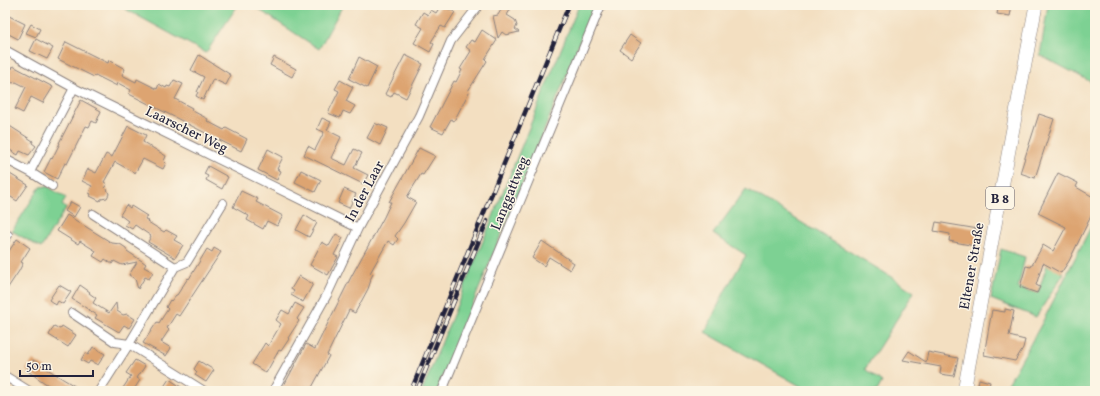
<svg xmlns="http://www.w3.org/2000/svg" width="1100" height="396" font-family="Vollkorn,serif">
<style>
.green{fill:#7dd193;stroke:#507a67}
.building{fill:#dda471}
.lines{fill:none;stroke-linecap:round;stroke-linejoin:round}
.street-casing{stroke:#8a807e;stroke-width:10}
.primary-casing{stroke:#8a807e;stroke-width:14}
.street{stroke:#fff;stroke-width:8}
.primary{stroke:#fff;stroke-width:13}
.rail-casing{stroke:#22223b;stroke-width:4.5}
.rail{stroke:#fcf5e5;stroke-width:3;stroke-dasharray:9;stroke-linecap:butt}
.labels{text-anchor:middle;stroke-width:3;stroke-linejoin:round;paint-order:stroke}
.shield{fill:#fcf5e5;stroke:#63616e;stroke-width:1}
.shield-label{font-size:13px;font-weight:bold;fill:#22223b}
.street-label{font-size:14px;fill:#22223b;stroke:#fcf5e5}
</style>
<rect width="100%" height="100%" fill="#fcf5e5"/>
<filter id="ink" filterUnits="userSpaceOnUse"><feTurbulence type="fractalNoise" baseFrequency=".025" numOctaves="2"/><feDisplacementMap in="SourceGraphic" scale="8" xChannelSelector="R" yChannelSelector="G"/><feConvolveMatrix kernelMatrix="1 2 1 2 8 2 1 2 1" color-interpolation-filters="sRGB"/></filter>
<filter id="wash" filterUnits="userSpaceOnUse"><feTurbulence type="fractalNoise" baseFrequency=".012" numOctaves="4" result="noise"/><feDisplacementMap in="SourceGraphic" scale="16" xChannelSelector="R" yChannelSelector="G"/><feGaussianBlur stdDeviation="0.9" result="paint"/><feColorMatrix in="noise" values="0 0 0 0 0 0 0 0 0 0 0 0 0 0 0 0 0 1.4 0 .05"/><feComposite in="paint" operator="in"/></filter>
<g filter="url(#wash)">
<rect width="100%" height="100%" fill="#f3dfc1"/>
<!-- green -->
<path class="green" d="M118,5H238L206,53Z
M252,5H343L319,49Z
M579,5H594L559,94L437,391H422Z
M1048,5H1095V84L1040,55Z
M47,186L66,198L62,205L66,208L41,248L12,231L40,187Z
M746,189L885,273L914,292L865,369L882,382L877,391H809L705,332L725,291L746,255L713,234Z
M1095,219V391H1004L1042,323Z
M1001,249L1025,257L1018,288L1038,293L1047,265L1064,273L1036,317L991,299Z"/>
<g id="blocks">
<!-- building -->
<path class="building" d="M441,5L455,12L445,28L441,26L431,42L434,44L430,52L414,43L423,28L416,24L423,12L428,15L431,10L436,13Z
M504,5H513L507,15L515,20L517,26L515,29L519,32L506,35L502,32L498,38L493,16L498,15Z
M999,5H1012L1010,16L997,14Z
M5,14L25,24L18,39L5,32Z
M31,24L40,29L36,37L26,33Z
M482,30L497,40L485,59L487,61L468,91L469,92L454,121L451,119L443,133L430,127L454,81L456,82L462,70L460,69L471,51L466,47L471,40L475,42Z
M630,35L641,43L631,58L620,50Z
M36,39L53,48L47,59L30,51Z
M66,42L108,63L109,60L125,69L122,75L136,82L137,79L157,89L159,84L166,88L167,86L170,87L174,80L183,84L175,99L192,108L191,110L208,119L207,121L224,130L226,128L247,139L241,151L129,94L131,90L118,83L117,86L95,75L94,77L58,59Z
M199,55L231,75L226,85L213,79L203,100L196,96L198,92H197L204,77L191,70Z
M405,55L423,64L406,98L394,92L391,97L385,94Z
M274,57L296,69L292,77L270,65Z
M359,57L377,67L367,88L349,79Z
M5,65L12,69L13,66L53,87L43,103L31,97L23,113L15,109L26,87L16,82L13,83L5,79Z
M340,80L353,87L346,101L355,106L350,114L343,111L340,118L328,113L339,91L335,89Z
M81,100L101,111L96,123L92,121L89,127L86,126L67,164L65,163L57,179L44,172L51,158L52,159L60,143H59Z
M1039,114L1054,119L1035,178L1020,173Z
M322,118L331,122L327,130L341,137L331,158L346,165L354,149L362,153L354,168L368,175L363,184L304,155L308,146L315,150L324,132L317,129Z
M5,123L33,141L32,143L36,146L29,155L20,151L18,155L5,147Z
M375,123L378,125L379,124L388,128L380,145L367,138Z
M128,126L146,135L143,142L166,156L164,161L166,163L163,169L143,159L135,173L115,162L104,182L107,184L105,187L107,189L109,194L107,198L101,199L100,201L90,196L91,194L89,193L92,186L82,181L88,169L96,173L106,154L112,157Z
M419,148L435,156L423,175L421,174L407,197L416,202L404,223L395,236L398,239L394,245L388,241L370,273L373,274L370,280H371L368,289L355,313L349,310L327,355L329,356L310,391H281L306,344L315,349L351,277L384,217L391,202H389Z
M268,149L283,157L277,169L281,171L277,180L258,170Z
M208,166L228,177L222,189L206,180L208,176L204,174Z
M301,170L321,180L315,192L295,182Z
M5,171L28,185L17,201L5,193Z
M1058,173L1078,183L1076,187L1095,198V208L1069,261L1061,273L1043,263L1036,285L1040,287L1037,293L1020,287L1026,266L1031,267L1043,245L1053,251L1066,227L1038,213Z
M344,189L356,194L349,208L338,203Z
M241,191L258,199L256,202L283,216L277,226L267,221L263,229L247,220L249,216L233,207Z
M71,202L80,207L74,217L65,211Z
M126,205L130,208L131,206L147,216L145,219L149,221L148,222L164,232L166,230L177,236L174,240L183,245L175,258L148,242L151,236L135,225L132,229L125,225L128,221L120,215Z
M67,215L112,243L120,244L126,248L127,251L142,261L146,264L144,267L153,272L149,279L145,277L138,289L135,279L129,275L137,262L122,265L114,261L112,264L105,259L103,262L93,256L96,251L80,241L78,244L57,231Z
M304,215L317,223L309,237L296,230Z
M936,222L978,229L975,246L949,241L950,234L934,231Z
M336,234L343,238L334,255L338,257L328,275L310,265L322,242L329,246Z
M17,239L30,248L21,262L23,263L19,271L5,292V257Z
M542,241L574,263L570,270L549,257L544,266L532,258Z
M214,248L221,252L179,316L176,314L167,328L169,330L161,342L171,348L166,356L143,343L157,322L159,323L164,315L168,309L166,307L170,300L171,301L176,295H177L188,278L189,279L207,249L212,252Z
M299,276L313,284L303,302L291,295L294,291L291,289Z
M59,285L71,292L63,304L58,301L56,305L49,300Z
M80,285L90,292L89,293L96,298L93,303L109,313L116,303L117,311L123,315L127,314L135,319L129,328L124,325L119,332L95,318L97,315L72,299Z
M295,303L304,308L297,319L299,321L288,338L289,339L281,351L279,350L266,373L252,364L265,343L268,346L281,324L276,320L282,310L289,314Z
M1005,309L1014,311L1009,336L1025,340L1023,348L1015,361L984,355L992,310L1005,312Z
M54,326L60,329L62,326L76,335L68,347L49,335Z
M93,347L105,354L98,365L90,361L88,364L81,360L85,353L88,355Z
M909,351L926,362L928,352L958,358L954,376L940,374L941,367L903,360Z
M33,360L63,379L83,391H58L45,383L26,370Z
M135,360L145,366L137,378L140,380L133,391H121L131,376L126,373Z
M199,361L214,370L206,382L195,375L197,372L194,369Z
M169,379L187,391H161Z
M979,379L990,382L988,391H977Z"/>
</g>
</g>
<g filter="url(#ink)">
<use href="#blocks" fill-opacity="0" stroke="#8a807e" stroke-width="1"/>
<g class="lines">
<defs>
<path id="street" d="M5,50L74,88L358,228
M5,159L30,172L74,88
M30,172L52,186
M93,214L175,267L129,344L99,391
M5,239L8,235
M175,267L187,262L223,203
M72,313L115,342L129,344L204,391
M5,376L29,391
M273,391L328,293L358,228L419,116L451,41L479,5
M442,391L601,5"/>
<path id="primary" d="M964,391L1036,5"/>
</defs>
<!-- street casing -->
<use href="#street" class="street-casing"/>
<!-- primary casing -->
<use href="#primary" class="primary-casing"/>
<!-- street -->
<use href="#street" class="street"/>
<!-- primary -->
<use href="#primary" class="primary"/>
<defs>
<path id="rail" d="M411,391L569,5
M417,391L487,221"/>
</defs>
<!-- rail casing -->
<use href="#rail" class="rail-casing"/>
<!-- rail -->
<use href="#rail" class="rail"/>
</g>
</g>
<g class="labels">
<!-- shield labels -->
<rect class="shield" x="986" y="187" width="28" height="22" rx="3"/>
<g class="shield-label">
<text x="1000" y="203">B 8</text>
</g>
<!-- street labels -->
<g class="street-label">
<text transform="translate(187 129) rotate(26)" y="5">Laarscher Weg</text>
<text transform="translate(364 191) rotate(-62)" y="5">In der Laar</text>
<text transform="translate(509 193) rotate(-68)" y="5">Langgattweg</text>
<text transform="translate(971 266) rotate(-80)" y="5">Eltener Straße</text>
</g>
</g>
<!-- margin -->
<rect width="1100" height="396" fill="none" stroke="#fcf5e5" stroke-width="20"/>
<!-- scale -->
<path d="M20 370v6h73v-6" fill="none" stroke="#22223b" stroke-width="2"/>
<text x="26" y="370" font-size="12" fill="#22223b" stroke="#fcf5e5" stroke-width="3" paint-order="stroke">50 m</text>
</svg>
